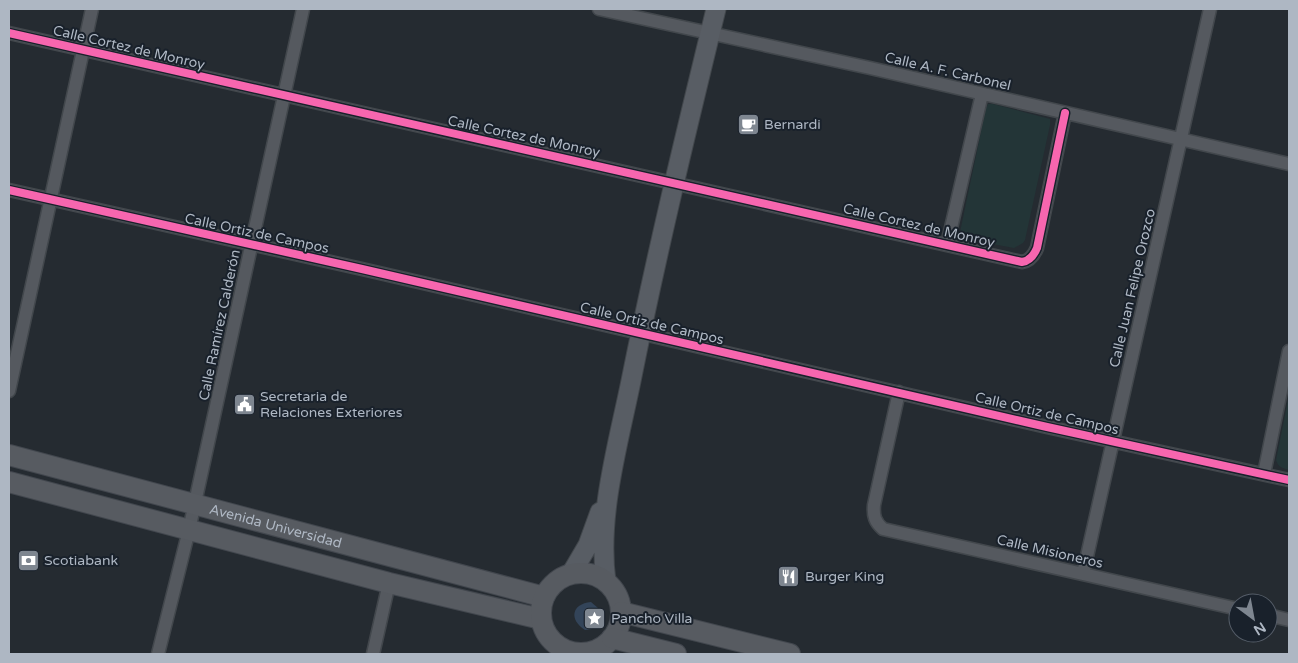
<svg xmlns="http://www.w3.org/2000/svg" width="1298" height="663" font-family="'Varela Round',sans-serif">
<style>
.green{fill:#233537}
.water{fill:#334459}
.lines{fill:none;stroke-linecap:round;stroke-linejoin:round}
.street-casing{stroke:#42474c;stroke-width:15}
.secondary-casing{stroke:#42474c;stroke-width:21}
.primary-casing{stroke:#42474e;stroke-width:22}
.street{stroke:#55595f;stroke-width:12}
.secondary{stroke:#585d64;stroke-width:19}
.primary{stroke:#575b61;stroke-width:20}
.cycleway-casing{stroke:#19212b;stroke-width:11}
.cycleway{stroke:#f766af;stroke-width:8}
.labels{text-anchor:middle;stroke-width:4;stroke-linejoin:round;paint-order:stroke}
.street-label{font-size:14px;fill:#aeb7c3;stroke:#19212b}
.poi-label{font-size:14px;fill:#aeb7c3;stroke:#19212b;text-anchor:start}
</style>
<rect width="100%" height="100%" fill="#252b31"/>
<!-- green -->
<path class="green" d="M988,104H993L1050,119V125L1025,240L1023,243L1014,248L966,239L962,236L960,232L986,108Z
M1289,395V470C1282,468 1278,467 1276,460Z"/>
<!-- water -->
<path class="water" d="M591,602L598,608L592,629L585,630C569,620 571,604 591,602Z"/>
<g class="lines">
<defs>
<path id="street" d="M599,9L870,68L1289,164
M9,33L1022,262C1030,261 1034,255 1037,248L1065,113
M9,190L362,269L1047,427L1289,480
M947,245L982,94
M9,391L92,9
M899,392L874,505C873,516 875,522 883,529L1238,609
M1264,474L1289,351
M1083,574L1210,9
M1268,615L1289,620
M158,654L189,530L303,9
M373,654L389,583"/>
<path id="secondary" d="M571,574L588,545L600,512
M606,582C597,516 618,445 631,381C656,256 686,132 716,9
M561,654L562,649
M582,654V653"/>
<g id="primary">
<path id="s1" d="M9,455L544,597"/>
<path d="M9,482L389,583L541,619"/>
<circle cx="581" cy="613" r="40"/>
<path d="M621,612L790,654"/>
<path d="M612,638L676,654"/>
</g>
</defs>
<!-- street casing -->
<use href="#street" class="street-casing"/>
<!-- secondary casing -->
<use href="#secondary" class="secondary-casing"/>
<!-- primary casing -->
<use href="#primary" class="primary-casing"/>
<!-- street -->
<use href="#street" class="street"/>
<!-- secondary -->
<use href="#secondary" class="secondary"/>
<!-- primary -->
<use href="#primary" class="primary"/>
<defs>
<path id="cycleway" d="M9,33L1022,262C1030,261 1034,255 1037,248L1065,113
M9,190L362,269L1047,427L1289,480"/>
</defs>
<!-- cycleway casing -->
<use href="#cycleway" class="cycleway-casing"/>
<!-- cycleway -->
<use href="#cycleway" class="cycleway"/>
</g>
<!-- icons -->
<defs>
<symbol id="cafe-square" viewBox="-11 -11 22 22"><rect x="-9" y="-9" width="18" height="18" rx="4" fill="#7e8690" stroke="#19212b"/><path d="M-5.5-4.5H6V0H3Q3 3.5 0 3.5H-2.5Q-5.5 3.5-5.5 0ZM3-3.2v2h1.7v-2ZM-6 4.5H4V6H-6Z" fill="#fff"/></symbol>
<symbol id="civic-square" viewBox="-11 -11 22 22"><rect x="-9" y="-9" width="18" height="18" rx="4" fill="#7e8690" stroke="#19212b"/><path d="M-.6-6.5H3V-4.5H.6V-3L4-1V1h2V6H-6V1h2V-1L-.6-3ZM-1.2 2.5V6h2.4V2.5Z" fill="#fff"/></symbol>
<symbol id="bank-square" viewBox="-11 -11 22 22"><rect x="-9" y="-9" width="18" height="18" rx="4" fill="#7e8690" stroke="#19212b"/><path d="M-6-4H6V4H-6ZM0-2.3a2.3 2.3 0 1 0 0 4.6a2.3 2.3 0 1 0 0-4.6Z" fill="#fff"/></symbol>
<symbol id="restaurant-square" viewBox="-11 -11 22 22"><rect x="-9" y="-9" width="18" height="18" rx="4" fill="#7e8690" stroke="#19212b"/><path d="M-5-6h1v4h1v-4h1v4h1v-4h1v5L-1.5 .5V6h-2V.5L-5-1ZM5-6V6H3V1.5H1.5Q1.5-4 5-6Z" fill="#fff"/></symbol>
<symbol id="sight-square" viewBox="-11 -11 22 22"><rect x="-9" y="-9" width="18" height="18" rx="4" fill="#7e8690" stroke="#19212b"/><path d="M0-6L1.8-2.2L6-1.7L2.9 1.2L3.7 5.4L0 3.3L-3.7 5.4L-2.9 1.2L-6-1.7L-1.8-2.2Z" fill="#fff"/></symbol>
</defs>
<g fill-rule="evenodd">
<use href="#cafe-square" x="736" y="112" width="25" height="25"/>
<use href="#civic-square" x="232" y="392" width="25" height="25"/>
<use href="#bank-square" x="16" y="548" width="25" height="25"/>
<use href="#restaurant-square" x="776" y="564" width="25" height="25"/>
<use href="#sight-square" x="582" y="606" width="25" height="25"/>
</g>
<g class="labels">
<!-- street labels -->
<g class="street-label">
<text transform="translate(129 47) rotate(13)" y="5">Calle Cortez de Monroy</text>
<text transform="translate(948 71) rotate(13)" y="5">Calle A. F. Carbonel</text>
<text transform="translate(524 136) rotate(12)" y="5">Calle Cortez de Monroy</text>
<text transform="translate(919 225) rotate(13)" y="5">Calle Cortez de Monroy</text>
<text transform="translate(257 233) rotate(12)" y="5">Calle Ortiz de Campos</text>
<text transform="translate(1132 288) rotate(-77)" y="5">Calle Juan Felipe Orozco</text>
<text transform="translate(652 323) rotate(13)" y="5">Calle Ortiz de Campos</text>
<text transform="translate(219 325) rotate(-78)" y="5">Calle Ramírez Calderón</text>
<text transform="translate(1047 413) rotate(13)" y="5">Calle Ortiz de Campos</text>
<text dy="5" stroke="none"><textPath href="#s1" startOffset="276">Avenida Universidad</textPath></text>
<text transform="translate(1050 551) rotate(13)" y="5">Calle Misioneros</text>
</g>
<!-- poi labels -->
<g class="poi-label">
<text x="764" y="129">Bernardi</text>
<text x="260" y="401">Secretaria de<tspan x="260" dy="16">Relaciones Exteriores</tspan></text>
<text x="44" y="565">Scotiabank</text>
<text x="805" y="581">Burger King</text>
<text x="611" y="623">Pancho Villa</text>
</g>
</g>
<!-- border -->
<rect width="1298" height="663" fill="none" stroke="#aeb7c3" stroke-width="20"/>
<!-- north arrow -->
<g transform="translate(1253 618) rotate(148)"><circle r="24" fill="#19212b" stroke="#555d68"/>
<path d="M0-4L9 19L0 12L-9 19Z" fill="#7e8690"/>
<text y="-8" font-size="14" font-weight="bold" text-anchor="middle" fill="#aeb7c3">N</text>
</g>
</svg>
